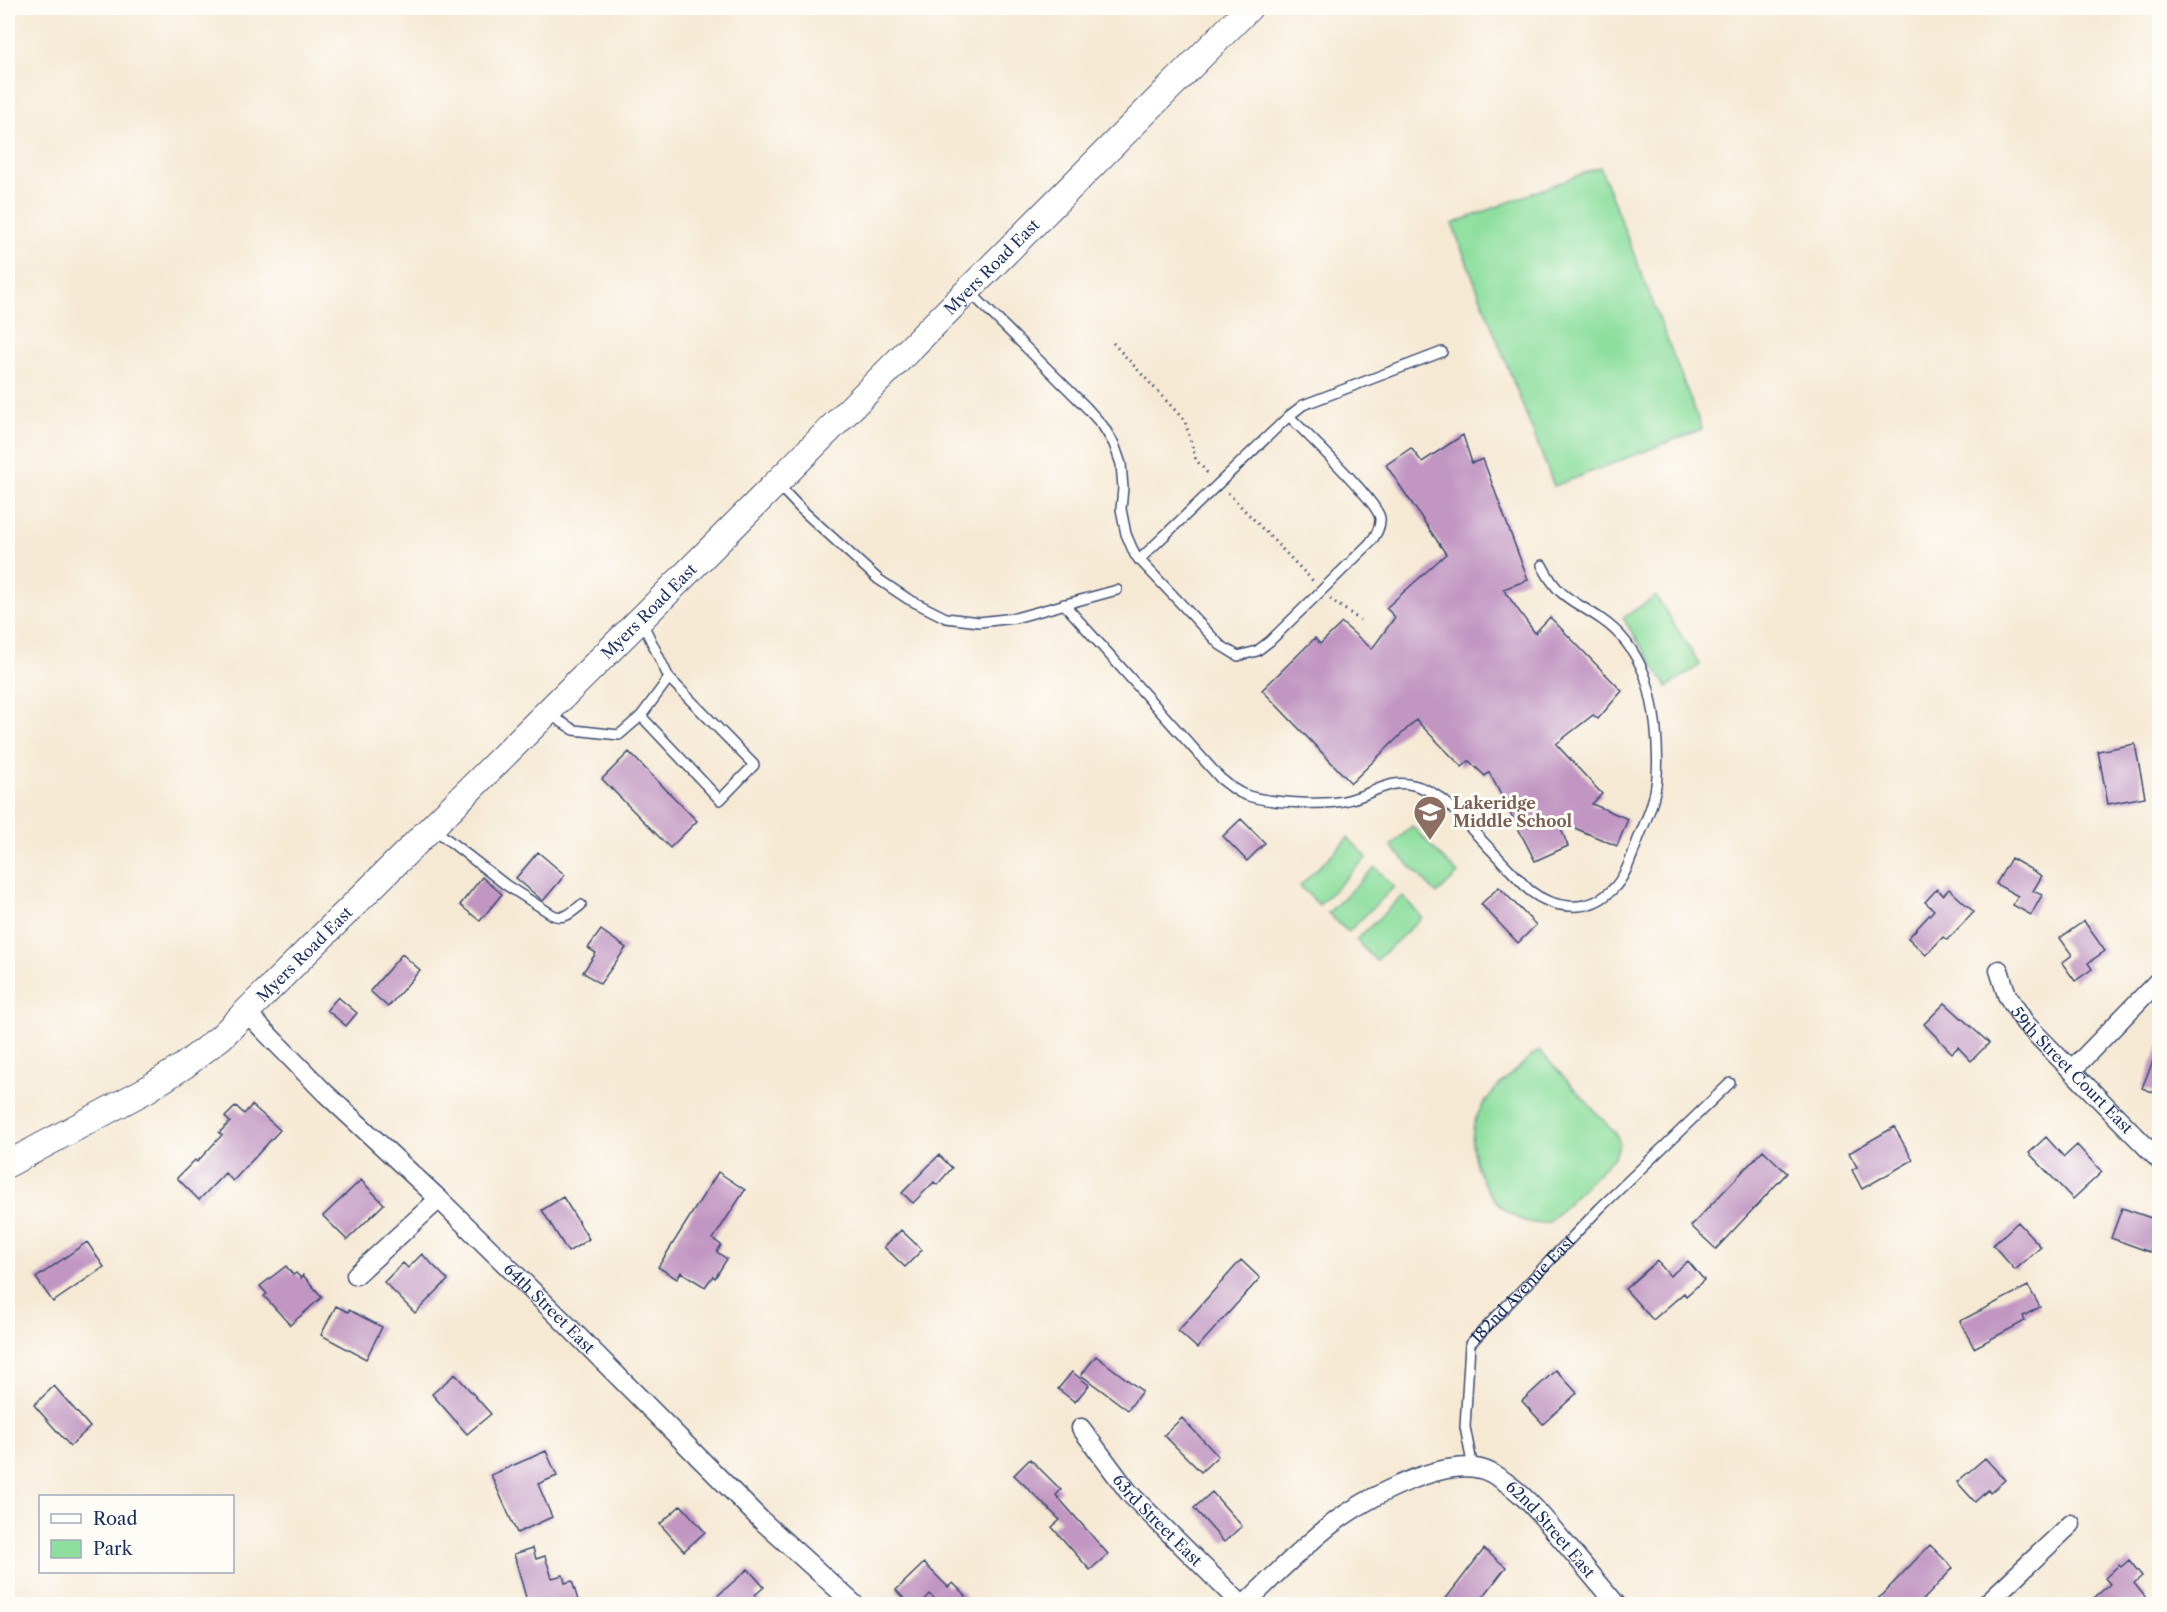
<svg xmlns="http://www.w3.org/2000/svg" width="2167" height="1612" font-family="'Libre Caslon Text',serif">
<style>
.green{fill:#8edf9f;stroke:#54877e;stroke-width:1.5}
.building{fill:#c196c2}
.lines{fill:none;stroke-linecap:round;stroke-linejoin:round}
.lane-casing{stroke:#3c4b70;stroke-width:12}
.street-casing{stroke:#3c4b70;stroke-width:21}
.secondary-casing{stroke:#3c4b70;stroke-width:28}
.path{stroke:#3c4b70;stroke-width:3;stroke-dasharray:1.5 4.5;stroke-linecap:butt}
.lane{stroke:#fff;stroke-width:9}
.street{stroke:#fff;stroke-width:18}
.secondary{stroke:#fff;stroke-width:26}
.labels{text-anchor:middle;stroke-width:6;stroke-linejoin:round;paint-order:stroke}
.street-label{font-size:16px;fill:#1b2f5e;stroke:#fdfcf7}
.education-label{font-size:16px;font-weight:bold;fill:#785e54;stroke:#fdfcf7;text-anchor:start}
</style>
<rect width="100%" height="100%" fill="#fdfcf7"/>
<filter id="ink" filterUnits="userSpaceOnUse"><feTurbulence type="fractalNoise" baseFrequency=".0167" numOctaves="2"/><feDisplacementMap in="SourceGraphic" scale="12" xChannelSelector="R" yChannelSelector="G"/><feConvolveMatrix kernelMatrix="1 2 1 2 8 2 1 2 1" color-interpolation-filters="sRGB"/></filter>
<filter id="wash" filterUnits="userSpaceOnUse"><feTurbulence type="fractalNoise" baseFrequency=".008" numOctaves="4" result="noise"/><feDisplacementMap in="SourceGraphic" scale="24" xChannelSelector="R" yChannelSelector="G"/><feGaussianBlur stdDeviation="1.35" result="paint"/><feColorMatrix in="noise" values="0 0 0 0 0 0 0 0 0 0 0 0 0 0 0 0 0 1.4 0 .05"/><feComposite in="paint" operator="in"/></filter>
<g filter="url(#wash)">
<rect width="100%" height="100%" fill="#f6e9d4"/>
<!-- green -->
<path class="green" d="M1600,167L1702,429L1554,486L1452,224Z
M1656,596L1700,665L1667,687L1623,618Z
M1412,826L1458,874L1437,894L1391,846Z
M1348,838L1367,857L1319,905L1300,886Z
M1375,867L1394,887L1348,932L1328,913Z
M1402,896L1422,917L1376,961L1356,940Z
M1539,1050L1616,1134L1620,1144L1615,1156L1549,1222C1500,1233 1458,1160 1477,1116C1489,1089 1517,1070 1539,1050Z"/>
<g id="blocks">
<!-- building -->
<path class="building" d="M1463,435L1472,463L1483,459L1528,580L1503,589L1535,633L1550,617L1622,691L1598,719L1593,715L1556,744L1602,794L1592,804L1628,819L1617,846L1558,821L1568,846L1535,861L1489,772L1485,776L1469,761L1462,767L1416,720L1351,783L1262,690L1315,638L1320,644L1342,623L1372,649L1395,617L1386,608L1446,554L1386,465L1411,448L1422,462Z
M2135,744L2145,797L2108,804L2098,751Z
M629,752L697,821L670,848L602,779Z
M1241,819L1265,843L1247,861L1223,836Z
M538,852L565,875L543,901L516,878Z
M2011,858L2042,876L2033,891L2042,895L2031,915L2013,905L2018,896L1996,884Z
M482,877L502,894L480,921L460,905Z
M1499,887L1536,925L1518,943L1481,904Z
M1937,889L1943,895L1949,889L1974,912L1947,940L1943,937L1926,955L1908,938L1934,910L1925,902Z
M2084,921L2105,951L2088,963L2092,969L2075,981L2062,963L2072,955L2060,938Z
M601,930L626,948L600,984L583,972L596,953L588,948Z
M402,954L420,970L388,1007L370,991Z
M338,997L357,1013L346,1026L327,1010Z
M1945,1003L1989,1043L1971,1061L1958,1047L1952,1053L1924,1024Z
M2159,1046H2160V1095L2142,1088Z
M252,1105L280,1130L233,1181L225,1173L199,1200L177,1178L195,1160L197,1162L222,1135L219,1133L230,1122L225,1117L236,1106L244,1114Z
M1894,1127L1913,1160L1862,1189L1852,1170L1857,1167L1849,1153Z
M2046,1137L2064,1157L2077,1145L2102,1172L2073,1199L2029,1153Z
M1763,1150L1787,1173L1716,1249L1691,1226Z
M939,1155L952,1168L937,1185L934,1182L913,1203L902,1193Z
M718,1172L745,1190L713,1239L721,1245L717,1252L727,1259L715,1278L713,1276L705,1287L681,1272L677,1279L658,1267Z
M361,1180L384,1204L347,1240L323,1216Z
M563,1197L589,1239L568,1252L542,1210Z
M2122,1208L2160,1221V1246L2153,1244L2150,1252L2111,1238Z
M2018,1222L2041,1247L2015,1270L1993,1245Z
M901,1230L922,1250L905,1267L884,1247Z
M87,1242L104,1267L53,1302L36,1278Z
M422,1254L448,1280L415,1313L384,1282L403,1263L408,1268Z
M1241,1260L1260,1278L1197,1348L1178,1331Z
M1657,1261L1670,1276L1688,1261L1704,1280L1686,1296L1684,1293L1653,1320L1625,1289Z
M286,1266L293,1275L296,1273L301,1278L303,1275L322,1297L290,1325L264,1296L267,1294L260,1286Z
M2028,1286L2040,1307L2023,1316L2025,1321L1974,1348L1960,1321Z
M336,1306L348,1312L349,1310L382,1327L366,1359L321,1335Z
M1096,1356L1142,1391L1128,1410L1081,1375Z
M1556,1370L1577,1393L1543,1424L1522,1401Z
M1072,1372L1089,1385L1075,1402L1058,1389Z
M455,1374L491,1414L467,1434L432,1394Z
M54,1386L90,1427L70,1446L34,1405Z
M1182,1418L1218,1456L1201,1472L1164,1435Z
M546,1451L557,1476L538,1484L552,1517L517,1533L491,1475Z
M1985,1458L2005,1480L1990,1493L1988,1490L1975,1502L1957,1482Z
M1030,1459L1061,1490L1056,1495L1108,1554L1090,1570L1052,1527L1060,1520L1014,1475Z
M1212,1492L1242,1526L1224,1542L1194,1508Z
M681,1505L705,1532L684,1551L660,1524Z
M1930,1545L1953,1568L1928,1595L1918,1605H1872Z
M533,1548L536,1559L545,1556L552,1578L563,1575L565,1583L572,1581L578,1600L562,1605H528L514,1554Z
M1484,1549L1506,1567L1477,1605H1441Z
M2129,1560L2142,1576L2134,1583L2146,1598L2139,1605H2086L2110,1584L2105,1578L2119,1565L2121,1567Z
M924,1563L948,1587L953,1583L966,1596L958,1605H940L930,1594L920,1605H910L896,1590Z
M748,1569L764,1587L755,1595L763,1605H707Z"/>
</g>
</g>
<g filter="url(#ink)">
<use href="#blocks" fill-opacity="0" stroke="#3c4b70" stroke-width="1.5"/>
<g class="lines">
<defs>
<g id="lane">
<path d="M970,292L1086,407L1103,426L1114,444L1121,464L1123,488L1121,509L1126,534L1135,555L1220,645L1238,656L1257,651L1270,641L1369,544C1375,537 1381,528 1380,518C1377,500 1306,434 1289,416"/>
<path d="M778,485L801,509L878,579L908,599L946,618L979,622L1015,618L1117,590"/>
<path d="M1139,560L1289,416L1303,405L1442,352"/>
<path d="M1064,604L1221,779C1228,784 1235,791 1243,794C1264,803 1326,806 1348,800C1380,792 1392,774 1427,790C1447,799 1461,818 1475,833C1493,852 1511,871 1529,890C1553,909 1588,914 1612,890C1626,877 1632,855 1639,837C1647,818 1656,798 1657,776C1659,744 1655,707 1645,676C1636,653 1622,633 1601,619C1572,599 1559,599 1542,565"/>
<path d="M549,714L574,730L619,735L641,716L720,800L754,765L669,678L642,622"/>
<path d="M641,716L669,678"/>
<path d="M434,829L506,885L553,915C565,920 572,912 581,905"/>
<path id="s1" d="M1473,1468L1465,1427L1470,1344L1600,1208L1730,1083"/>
</g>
<g id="street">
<path id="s2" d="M1999,970L2007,995L2025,1023L2160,1161"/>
<path id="s3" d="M246,1012L325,1093L439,1199L563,1321L761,1520L854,1604"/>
<path d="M2072,1070L2160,979"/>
<path d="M356,1275L439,1199"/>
<path id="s4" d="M1081,1428L1130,1494L1241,1604"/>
<path id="s5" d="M1245,1604C1273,1577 1301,1548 1332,1524C1364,1499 1451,1451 1491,1473C1521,1489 1542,1516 1563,1541C1581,1562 1598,1583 1616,1604"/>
<path d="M1986,1604L2071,1524"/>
</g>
<g id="secondary">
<path id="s6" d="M8,1164L146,1090L185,1065L221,1037L652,608L1249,8"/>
</g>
</defs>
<!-- lane casing -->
<use href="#lane" class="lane-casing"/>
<!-- street casing -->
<use href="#street" class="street-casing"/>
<!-- secondary casing -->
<use href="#secondary" class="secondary-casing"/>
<!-- path -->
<path class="path" d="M1113,343L1185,421L1196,460L1210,476
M1228,493L1313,581
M1330,599L1360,620"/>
<!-- lane -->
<use href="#lane" class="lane"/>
<!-- street -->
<use href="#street" class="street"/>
<!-- secondary -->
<use href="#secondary" class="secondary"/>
</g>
</g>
<!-- icons -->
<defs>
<symbol id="school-pin" viewBox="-11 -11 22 30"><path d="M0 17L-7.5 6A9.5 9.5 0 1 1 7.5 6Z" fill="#8d6e63" stroke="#fdfcf7"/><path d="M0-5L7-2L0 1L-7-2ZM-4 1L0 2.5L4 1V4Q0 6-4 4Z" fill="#fff"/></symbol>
</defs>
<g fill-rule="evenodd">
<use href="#school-pin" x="1411" y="793" width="38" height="52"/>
</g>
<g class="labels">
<!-- street labels -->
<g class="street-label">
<text dy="6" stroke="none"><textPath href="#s6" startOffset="1338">Myers Road East</textPath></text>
<text dy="6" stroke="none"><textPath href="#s6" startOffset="852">Myers Road East</textPath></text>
<text dy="6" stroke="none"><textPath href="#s6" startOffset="366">Myers Road East</textPath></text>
<text dy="6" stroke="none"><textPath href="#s2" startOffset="126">59th Street Court East</textPath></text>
<text dy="6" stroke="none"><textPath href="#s1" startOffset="201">182nd Avenue East</textPath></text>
<text dy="6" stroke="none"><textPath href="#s3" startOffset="424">64th Street East</textPath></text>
<text dy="6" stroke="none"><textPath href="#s4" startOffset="120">63rd Street East</textPath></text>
<text dy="6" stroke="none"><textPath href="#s5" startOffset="374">62nd Street East</textPath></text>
</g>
<!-- education labels -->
<g class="education-label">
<text x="1453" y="809">Lakeridge<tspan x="1453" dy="18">Middle School</tspan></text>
</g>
</g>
<!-- margin -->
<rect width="2167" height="1612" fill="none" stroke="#fdfcf7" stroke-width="30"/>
<!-- legend -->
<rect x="39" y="1495" width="195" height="78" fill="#fdfcf7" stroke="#a3aaba" stroke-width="1.5"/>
<rect x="51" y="1514" width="30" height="9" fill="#ffffff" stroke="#a3aaba" stroke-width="1.5"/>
<text x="93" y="1525" font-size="18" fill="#1b2f5e">Road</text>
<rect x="51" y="1540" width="30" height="18" fill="#8edf9f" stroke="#a3aaba" stroke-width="1.5"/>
<text x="93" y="1555" font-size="18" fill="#1b2f5e">Park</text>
</svg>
